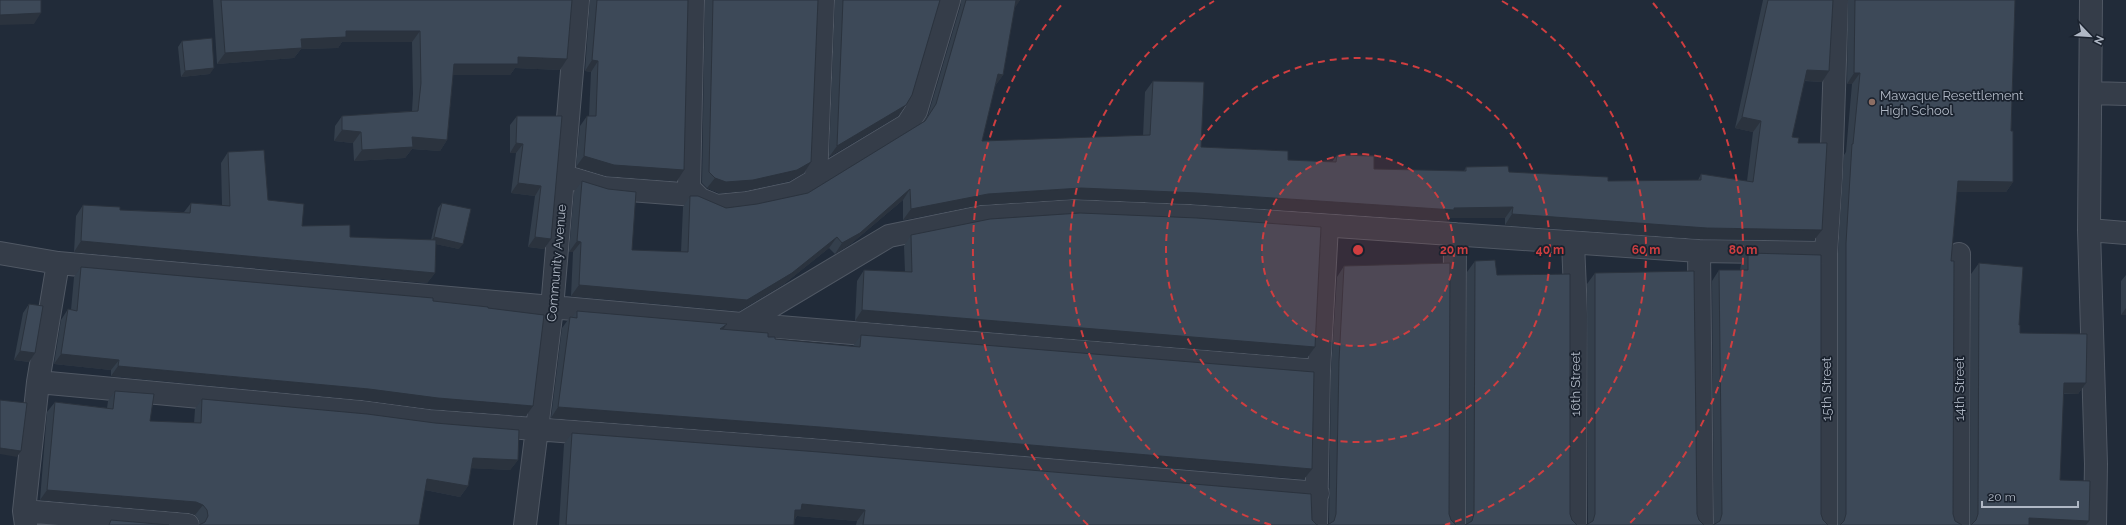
<svg xmlns="http://www.w3.org/2000/svg" width="2126" height="525" font-family="Raleway,sans-serif">
<style>
.lines{fill:none;stroke-linecap:round;stroke-linejoin:round}
.minor-casing{stroke:#505864;stroke-width:24}
.minor{stroke:#353d49;stroke-width:22}
.wall{fill:#343f4c}
.shaded-wall{fill:#2b333e}
.building{fill:#3d4958;stroke:#2b333e}
.ring{fill:none;stroke:#d03e40;stroke-width:2;stroke-dasharray:7 5}
.education-dot{fill:#8d6e63;stroke:#1a222e;stroke-width:1.5}
.labels{text-anchor:middle;stroke-width:3.5;stroke-linejoin:round;paint-order:stroke}
.poi-label{font-size:13px;fill:#b0b8c5;stroke:#1a222e;text-anchor:start}
.street-label{font-size:13px;fill:#b0b8c5;stroke:#1a222e}
.centre{fill:#d03e40;stroke:#1a222e;stroke-width:2}
.ring-label{font-size:12px;text-anchor:middle;font-weight:bold;fill:#d03e40;stroke:#1a222e;stroke-width:3.5;stroke-linejoin:round;paint-order:stroke}
</style>
<rect width="100%" height="100%" fill="#212b39"/>
<g class="lines">
<defs>
<path id="minor" d="M693,0L689,188L700,199L717,206L747,203L794,193L907,125L916,111L949,0
M2091,0L2089,230L2096,464L2095,525
M2091,93L2126,94
M564,176L604,188L695,195
M816,180L823,0
M2089,230L2126,233
M1573,243L1576,314L1575,525
M1699,251L1702,525
M0,253L58,263L742,324L1319,371
M742,324L889,236L981,217L1073,211L1190,216L1699,251L1826,253
M38,382L361,412L429,421L812,450L1318,493
M24,511L188,525
M26,525L24,511L38,382L58,263
M525,525L552,308L578,0
M1316,525L1319,371L1327,226
M1454,525L1455,234
M1826,525V253L1831,178L1837,0
M1958,525L1959,254"/>
</defs>
<!-- minor casing -->
<use href="#minor" class="minor-casing"/>
<!-- minor -->
<use href="#minor" class="minor"/>
</g>
<!-- wall -->
<path class="wall" d="M213,0H572L560,70L515,68L510,75H453L447,140L440,151L412,149L405,158L354,161L353,143L334,141L335,126L342,116L412,111L413,94L412,42H342L338,48L301,49L294,58L217,64Z
M590,0H688L677,181L606,176L576,167L580,126L587,116H589L591,72L585,71Z
M705,0H818L811,162L804,173L789,181L745,191L719,193L707,188L702,183Z
M835,0H940L906,105L898,116L829,157Z
M961,0H1020L1014,8L1003,75L995,86L982,141L1143,136L1145,92L1153,81L1201,147L1288,160L1332,162L1337,155L1374,169L1464,171L1466,167L1509,172L1608,181L1698,180L1701,174L1747,181L1753,132L1735,128L1763,0H1833L1829,71L1822,82L1804,81L1792,137L1798,143L1814,240L1700,239L1505,225V218H1448L1446,221L1191,204L1074,199L980,205L903,220V200L852,243L835,254L829,248L784,284L739,311L571,296L573,252H569L574,192L582,181L632,250L681,252L683,207L690,196L726,208L757,204L808,193L923,122L928,115L961,4Z
M1848,0H2015L2011,131L2013,182L2006,192H1957L1951,261L1953,514L1955,521L1962,525H1838V253L1844,155L1846,152L1852,84H1847Z
M182,41L210,74L181,77L178,47Z
M517,116H562L551,239L544,249L528,247L535,196L511,193L516,153H510V125Z
M228,152L268,200L302,226L350,237L431,240L438,208L442,203L459,249L436,244L435,273L427,283L74,252L76,216L83,205L120,210L184,212L191,203L222,205L221,163Z
M911,235L1315,347L1307,358L855,321L857,281L864,270L905,272L904,246Z
M1748,253L1823,520L1827,525L1714,524L1712,281L1719,270H1740L1741,264Z
M1475,261L1497,275L1572,520L1576,525L1466,524L1467,272Z
M1979,263L2019,325L2020,333L2086,383L2078,394H2063L2060,480L2089,521L2086,525H1970L1971,274Z
M1344,266L1449,514L1451,520L1455,525L1329,524L1331,371L1337,277Z
M81,267L433,301L488,308L526,416L430,409L362,400L111,376V370L54,364L61,320L68,309L71,310L74,277Z
M1595,273L1697,514L1699,520L1588,524L1587,284Z
M2126,275V315H2121V281Z
M29,304L35,353L29,362L14,360L23,313Z
M577,311L723,330L768,337L775,339L853,346L861,335L1312,469L1304,479L813,438L551,418L562,328L570,317H572Z
M115,391L150,421L194,423L195,409L202,399L518,460L510,470L471,468L468,486L460,497L425,490L200,525L199,520L195,515L189,513L40,500L47,412L55,402L107,408L108,401Z
M572,433L1312,520L1317,525H1318H856L857,521L797,516L795,519L794,525H559L564,444Z"/>
<!-- shaded-wall -->
<path class="shaded-wall" d="M1016,0H1020L1013,11Z
M41,13L34,24L0,25V15Z
M346,31H420L412,42H342L338,48L301,49L294,58L217,64L225,53Z
M518,57L567,59L560,70L515,68L510,75H446L454,64Z
M592,60L598,61L591,72L585,71Z
M214,68L210,74L181,77L185,71Z
M1807,70L1829,71L1822,82L1799,80Z
M1854,73H1860L1852,84H1847Z
M998,74L1003,75L995,86L990,85Z
M906,105L898,116L829,157L837,146Z
M1742,117L1761,121L1753,132L1735,128Z
M342,130L361,132L353,143L334,141Z
M412,137L447,140L440,151L412,149L405,158L354,161L362,150Z
M516,143L523,144L516,153H510Z
M584,156L684,170L677,181L606,176L576,167Z
M811,162L804,173L789,181L745,191L719,193L707,188L715,178Z
M1958,181L2013,182L2006,192H1950Z
M518,183L541,186L535,196L511,193Z
M1081,188L1198,193L1454,208L1513,207L1505,218H1448L1446,221L1191,204L1074,199L980,205L903,220L911,209L988,194Z
M910,189L903,200L852,243L835,254L842,243Z
M1512,214L1822,230L1814,240L1700,239L1505,225Z
M434,237L463,244L459,249L430,243Z
M535,237L551,239L544,249L528,247Z
M837,237L829,248L784,284L739,311L571,296L579,285Z
M81,241L435,273L427,283L74,252Z
M577,241L581,242L573,252H569Z
M2126,308V315H2121Z
M862,310L1315,347L1307,358L855,321Z
M727,324L719,335L720,329Z
M20,351L35,353L29,362L14,360Z
M61,354L119,360L111,370L54,364Z
M118,366L369,389L533,406L526,416L430,409L362,400L111,376Z
M2064,383H2086L2078,394L2056,393Z
M558,407L820,427L1312,469L1304,479L813,438L551,418Z
M0,448L21,451L17,457L0,454Z
M473,458L518,460L510,470L466,468Z
M427,479L468,486L460,497L420,489Z
M47,490L196,502L203,505L195,515L189,513L40,500Z
M802,504L865,510L857,521L797,516L794,520L795,510Z
M2029,518L2089,521L2086,525H2024Z"/>
<!-- building -->
<path class="building" d="M0,0H41V13L0,15Z
M221,0H572L567,59L518,57V64H454L447,140L412,137L413,147L362,150L361,132L342,130V116L418,111L421,83L420,31H346V37L301,39L302,48L225,53Z
M597,0H688L684,170L614,165L584,156L587,116H596L598,61L592,60Z
M713,0H818L811,162L797,170L753,180L726,182L715,178L709,172Z
M843,0H940L912,95L906,105L837,146Z
M966,0H1016L1003,75L998,74L982,141L1150,135L1153,81L1204,82L1201,147L1288,151V160L1336,162L1337,155L1374,156V169L1466,171V167L1508,166L1509,172L1608,177V181L1701,180V174L1753,182L1761,121L1742,117L1768,0H1833L1829,71L1807,70L1792,137L1799,138L1798,143H1827L1822,230L1707,228L1512,214L1513,207L1454,208V210L1198,193L1081,188L988,194L911,209L910,189L860,233L842,243L837,237L792,273L747,300L579,285L581,242L577,241L582,181L608,189L636,192L632,250L688,252L690,196H698L726,208L757,204L808,193L925,121L936,104Z
M1855,0H2015L2011,131H2013V182L1958,181L1951,261H1954L1953,514L1955,521L1962,525H1840L1844,521L1846,514V243L1852,144H1853L1860,73H1854Z
M212,38L214,68L185,71L182,41Z
M517,116H562L551,239L535,237L541,186L518,183L523,144L516,143Z
M264,150L268,200L304,204L302,226L350,225V237L436,240L435,273L81,241L83,205L120,207V210L190,213L191,203L230,206L228,152Z
M442,203L471,209L463,244L434,237Z
M1080,213L1197,218L1321,227L1315,347L862,310L864,270L912,272L911,235L990,219Z
M1748,253L1821,255V514L1823,520L1828,525H1713L1720,521L1722,514L1719,270H1748Z
M1495,260L1497,275L1570,274V514L1572,520L1577,525H1465L1472,521L1474,514L1475,261Z
M1450,263L1449,514L1451,520L1456,525H1327L1334,521L1336,514L1339,361L1344,266Z
M1979,263L2023,267L2019,325H2020V333L2087,334L2086,383H2064L2060,480L2090,481L2089,521L2029,518V525H1971L1976,520L1978,514Z
M81,267L433,298V301L488,307V308L544,315L533,406L438,398L369,389L118,366L119,360L61,354L68,309L77,311Z
M1694,271L1697,514L1699,520L1704,525H1586L1593,521L1595,514V273Z
M29,304L43,306L35,353L20,351Z
M577,311L727,324L720,329L768,333V337H775V339L860,347L861,335L1314,372L1312,469L820,427L558,407L570,317L577,318Z
M115,391L154,394L150,421L201,423L202,399L367,414L435,423L519,430L518,460L473,458L468,486L427,479L419,525H199L205,522L208,516L207,510L203,505L196,502L47,490L55,402L113,409Z
M0,400L27,403L21,451L0,448Z
M572,433L819,452L1311,494L1312,520L1317,525H1318H863L865,510L802,504L801,510H795L794,525H566Z
M111,520L169,525H109Z"/>
<!-- distance rings -->
<circle cx="1358" cy="250" r="96" fill="#d03e40" fill-opacity=".12"/>
<g class="ring">
<circle cx="1358" cy="250" r="96"/>
<circle cx="1358" cy="250" r="192"/>
<path d="M1271 525A288 288 0 0 1 1214 1M1502 1A288 288 0 0 1 1445 525"/>
<path d="M1088 525A385 385 0 0 1 1063 3M1653 3A385 385 0 0 1 1628 525"/>
</g>
<!-- markers -->
<circle class="education-dot" cx="1872" cy="102" r="4"/>
<g class="labels">
<!-- poi labels -->
<g class="poi-label">
<text x="1880" y="100">Mawaque Resettlement<tspan x="1880" dy="15">High School</tspan></text>
</g>
<!-- street labels -->
<g class="street-label">
<text transform="translate(556 263) rotate(-85)" y="5">Community Avenue</text>
<text transform="translate(1575 384) rotate(-90)" y="5">16th Street</text>
<text transform="translate(1826 389) rotate(-90)" y="5">15th Street</text>
<text transform="translate(1959 389) rotate(-90)" y="5">14th Street</text>
</g>
</g>
<circle cx="1358" cy="250" r="6" class="centre"/>
<g class="ring-label">
<text x="1454" y="254">20 m</text>
<text x="1550" y="254">40 m</text>
<text x="1646" y="254">60 m</text>
<text x="1743" y="254">80 m</text>
</g>
<!-- north arrow -->
<g transform="translate(2090 36) rotate(115)" stroke="#1a222e" stroke-width="3" paint-order="stroke">
<path d="M0-3L7 15L0 10L-7 15Z" fill="#b0b8c5"/>
<text y="-6" font-size="11" font-weight="bold" text-anchor="middle" fill="#b0b8c5">N</text>
</g>
<!-- scale -->
<path d="M1982 501v6h96v-6" fill="none" stroke="#b0b8c5" stroke-width="2"/>
<text x="1988" y="501" font-size="12" fill="#b0b8c5" stroke="#1a222e" stroke-width="3" paint-order="stroke">20 m</text>
</svg>
